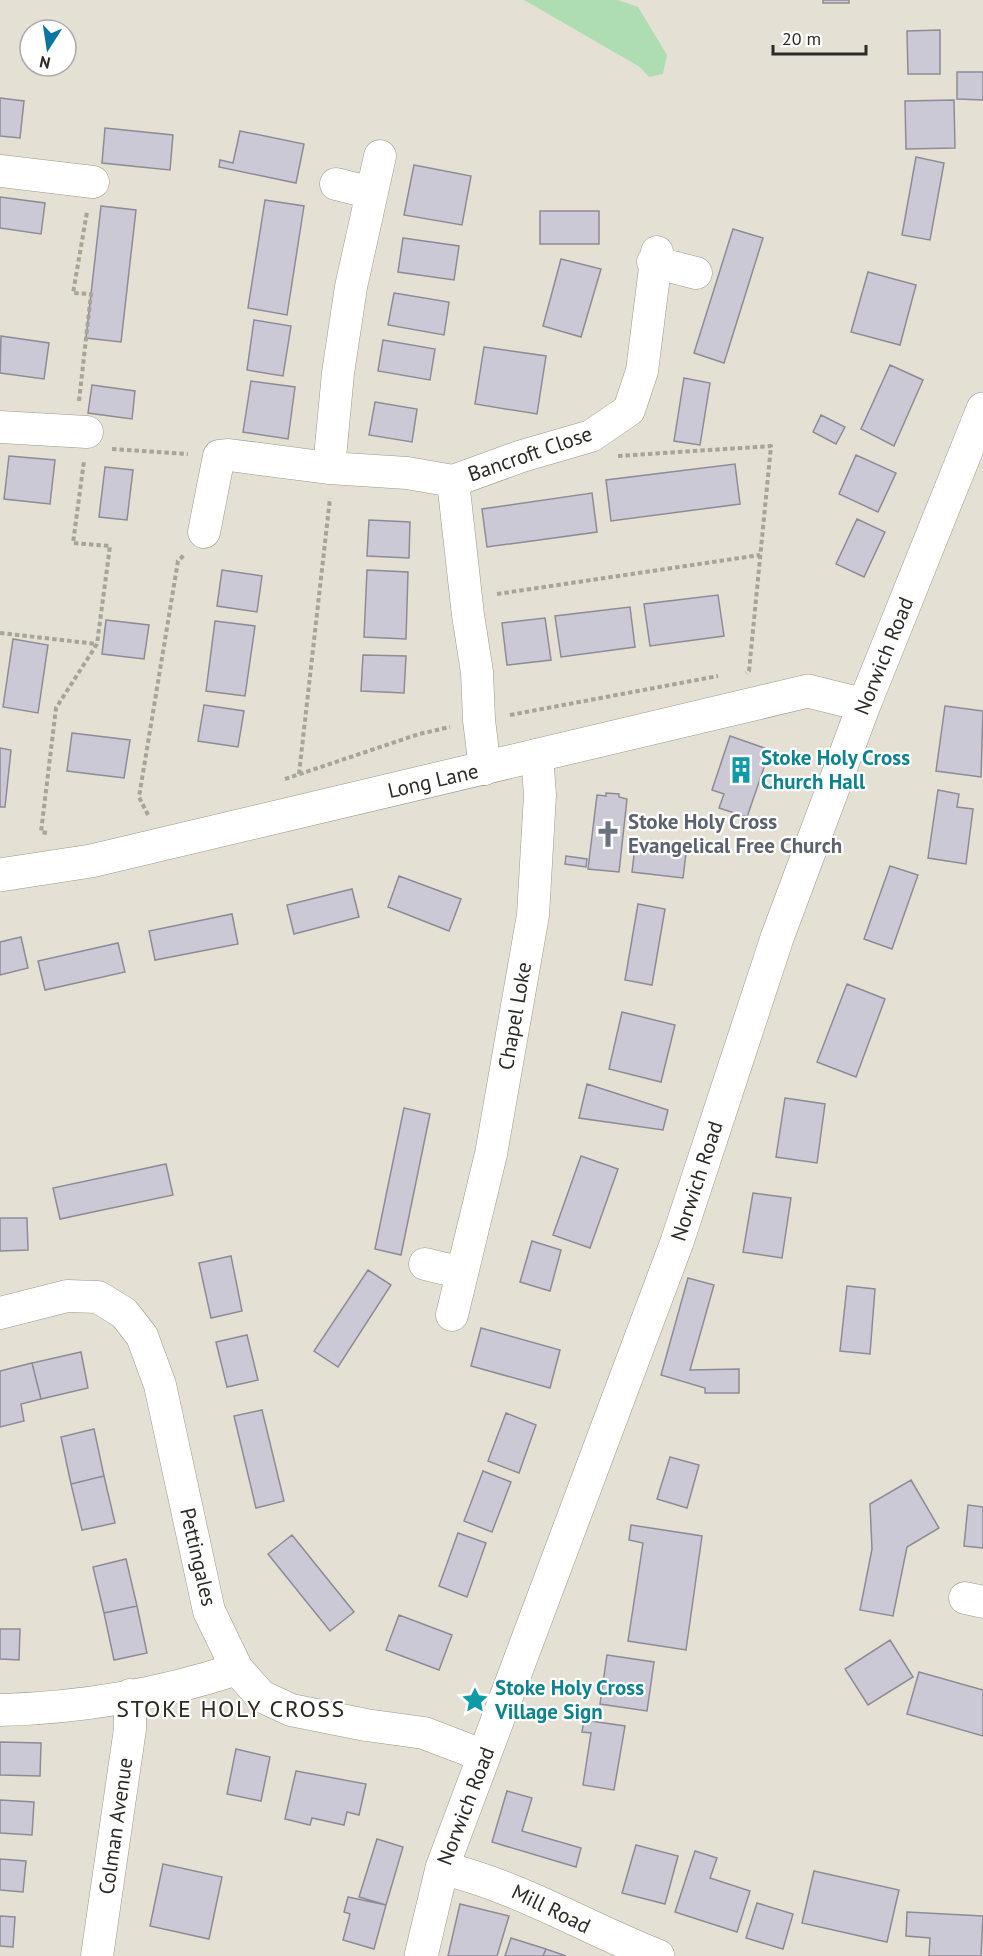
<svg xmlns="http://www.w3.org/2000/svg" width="983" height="1956" font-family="'PT Sans',sans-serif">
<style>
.green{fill:#adddb1}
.building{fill:#ccc9d6;stroke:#8e8b97;stroke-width:1.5}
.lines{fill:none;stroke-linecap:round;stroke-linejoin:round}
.street-casing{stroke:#9b978b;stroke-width:33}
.secondary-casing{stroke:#9b978b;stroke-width:34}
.path{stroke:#a7a49a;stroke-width:4;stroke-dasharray:4.5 3;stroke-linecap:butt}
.street{stroke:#fff;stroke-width:32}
.secondary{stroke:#fff;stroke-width:33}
.labels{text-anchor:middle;stroke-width:4.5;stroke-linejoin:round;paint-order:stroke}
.street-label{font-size:21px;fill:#2c2b26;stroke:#fff}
.culture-label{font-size:21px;font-weight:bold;fill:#0d838f;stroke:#fff;text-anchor:start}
.worship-label{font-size:21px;font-weight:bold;fill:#5b616d;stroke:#fff;text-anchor:start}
.quarter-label{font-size:24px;letter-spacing:1.5px;fill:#2d2a20;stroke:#fff}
</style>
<rect width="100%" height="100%" fill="#e4e0d3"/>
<!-- green -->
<path class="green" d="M524,0H618L638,7L667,55L663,74L649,77L640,67Z"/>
<!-- building -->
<path class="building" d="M823,0H849V3H823Z
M940,30V74H908L907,31Z
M957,72H983V100L957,99Z
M0,98L24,101L20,138L0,136Z
M954,100L955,148L906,149L905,101Z
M105,128L173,135L170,170L102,163Z
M240,131L304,144L296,183L219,167L220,160L233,163Z
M916,157L944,163L930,240L902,235Z
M414,165L471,176L462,225L404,215Z
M0,197L45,203L41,234L0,228Z
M265,200L304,206L287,315L248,308Z
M101,206L136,210L121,342L86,338Z
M540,211H599V244H540Z
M733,229L763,238L724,363L694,353Z
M403,238L459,246L454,280L398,272Z
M561,259L601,269L581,337L543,326Z
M868,272L916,285L900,345L851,332Z
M394,293L449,302L444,335L388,325Z
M254,320L291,326L283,376L247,370Z
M1,336L49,343L44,379L0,373Z
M383,340L435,349L430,380L378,371Z
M484,347L546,356L537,414L475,404Z
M890,365L923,380L894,446L861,429Z
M684,378L710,383L700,445L674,441Z
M251,381L295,387L288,439L243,432Z
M92,385L135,391L132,419L88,413Z
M375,402L417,409L412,442L369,435Z
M821,415L845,427L836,444L813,432Z
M856,455L896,473L878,512L839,494Z
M9,456L55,460L50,504L4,499Z
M735,464L740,504L611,521L606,480Z
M105,467L133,470L127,520L99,517Z
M592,493L597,532L487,547L482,509Z
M857,519L885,532L864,577L836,564Z
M369,520L410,522L409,558L367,556Z
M222,570L262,576L257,612L217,606Z
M367,570L408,572L406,639L364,637Z
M718,595L724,636L650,646L644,604Z
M630,607L635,647L561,657L555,616Z
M545,618L551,660L507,665L502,623Z
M106,620L149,625L144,659L102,654Z
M215,621L255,626L245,696L206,691Z
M13,639L48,645L38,713L3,707Z
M363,655L406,656L404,693L361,691Z
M204,705L244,711L238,747L198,741Z
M945,706L983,711L981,777L936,771Z
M72,733L130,740L124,778L67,771Z
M730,736L770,750L747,817L719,808L724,794L712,790Z
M0,748L11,750L5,807H0Z
M938,790L959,794L957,807L973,809L966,864L928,858Z
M606,793L619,794V797L627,799L619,872L588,869L597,795L606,796Z
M635,847L686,853L683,878L632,872Z
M566,856L587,859L586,867L565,864Z
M890,866L918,875L892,949L864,939Z
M399,876L461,899L449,931L388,907Z
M352,889L359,917L294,934L287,905Z
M638,904L665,909L652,985L625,980Z
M232,914L238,944L155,960L149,931Z
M21,937L28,968L0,975V942Z
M118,943L125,972L45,990L38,961Z
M847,984L885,999L856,1077L817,1062Z
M622,1012L675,1025L661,1082L609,1069Z
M587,1084L668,1110L663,1130L579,1118Z
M785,1098L825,1104L817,1163L776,1157Z
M404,1108L430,1114L401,1255L375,1249Z
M581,1156L618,1169L590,1248L553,1235Z
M166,1164L173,1195L60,1219L53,1188Z
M753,1193L791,1198L782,1258L743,1252Z
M0,1218H27L28,1250L0,1251Z
M532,1241L561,1250L550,1291L520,1282Z
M231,1256L242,1311L211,1318L199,1263Z
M368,1270L391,1285L338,1367L314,1351Z
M688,1278L714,1285L690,1370L739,1369V1393H705V1388L661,1375Z
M847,1286L875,1289L870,1354L840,1351Z
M481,1328L560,1350L550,1388L471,1366Z
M247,1335L258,1380L227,1387L216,1342Z
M81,1352L88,1388L41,1399L32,1363Z
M32,1363L41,1399L21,1404L24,1421L0,1427V1371Z
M262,1410L284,1501L256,1508L234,1416Z
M506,1413L536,1425L519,1473L488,1461Z
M94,1429L104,1476L71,1484L61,1437Z
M670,1457L699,1465L687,1508L657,1499Z
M483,1471L511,1482L492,1532L464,1521Z
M104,1476L115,1523L82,1530L71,1484Z
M911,1480L939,1528L907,1547L893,1616L860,1610L872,1549L870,1504Z
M968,1505L983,1507V1548L964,1546Z
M631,1525L702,1536L686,1650L628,1641L643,1543L629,1540Z
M458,1533L486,1543L467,1597L439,1586Z
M292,1535L354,1612L330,1631L268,1554Z
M126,1559L137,1606L104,1613L93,1567Z
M137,1606L147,1653L114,1660L104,1613Z
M399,1615L452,1635L439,1670L386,1650Z
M0,1629H20L19,1660L0,1659Z
M890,1640L913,1677L868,1705L845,1669Z
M607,1655L654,1662L647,1711L600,1704Z
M919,1672L983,1690V1736L907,1714Z
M584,1720L625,1726L614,1790L583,1785L591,1733L582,1732Z
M0,1742L41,1743L40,1776L0,1775Z
M236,1749L270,1757L261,1801L227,1794Z
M296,1771L366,1784L359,1815L347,1812L344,1825L312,1818L310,1825L285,1819Z
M507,1791L532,1798L522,1831L581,1848L576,1867L492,1842Z
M0,1800L34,1802L32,1835L0,1833Z
M377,1839L403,1847L386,1905L359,1897Z
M636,1845L678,1856L665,1904L622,1893Z
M695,1851L717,1858L710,1878L750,1891L737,1932L675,1912Z
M0,1859L26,1861L23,1892L0,1890Z
M163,1864L222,1877L209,1939L150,1926Z
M814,1871L899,1890L887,1942L802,1923Z
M348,1897L386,1905L374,1949L343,1940L350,1914L344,1912Z
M757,1903L793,1914L783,1949L746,1938Z
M460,1904L509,1916L497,1956H448Z
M907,1912L983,1916L981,1956H929L930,1938L906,1936Z
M0,1916L15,1917L13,1947L0,1946Z
M511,1938L546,1949L543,1956H505Z
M546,1949L566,1956H543Z"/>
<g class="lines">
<defs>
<path id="street" d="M0,171L93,182
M336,184L372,193
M653,262L696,273
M0,427L87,432
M329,468L338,373L351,287L380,156
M453,481L468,615L477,672L479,720L485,769
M204,532L219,456L229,455L329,468L407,473L453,481L522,456L591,436L629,410L642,371L657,252
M425,1264L462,1273
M0,1313L67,1296L98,1297L124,1313L142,1336L160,1385L209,1611L237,1669L261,1696L291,1710L366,1725L424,1733L484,1756
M452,1315L491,1154L533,915L540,795L537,755
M965,1598L983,1602
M0,1710C80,1708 161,1694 237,1669
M97,1956L130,1729V1695"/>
<path id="secondary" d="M0,875L91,861L808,691L864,705
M442,1868C520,1887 584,1927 658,1956
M421,1956L442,1868L677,1242L777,938L864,705L983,409"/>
</defs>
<!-- street casing -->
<use href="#street" class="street-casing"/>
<!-- secondary casing -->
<use href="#secondary" class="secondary-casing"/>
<!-- path -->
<path class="path" d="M79,401L91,294L73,293L87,212
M112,449L188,454
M618,456L771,446L749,671L746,673
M497,594L760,555
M0,633L97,644
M510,715L718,676
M299,774L330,498
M285,779L419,734L450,727
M148,815L139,797L178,561L184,555
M47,833L41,832L56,708L97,644L110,546L73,543L84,461"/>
<!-- street -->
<use href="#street" class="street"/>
<!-- secondary -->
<use href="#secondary" class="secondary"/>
</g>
<!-- icons -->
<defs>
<symbol id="building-bare" viewBox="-9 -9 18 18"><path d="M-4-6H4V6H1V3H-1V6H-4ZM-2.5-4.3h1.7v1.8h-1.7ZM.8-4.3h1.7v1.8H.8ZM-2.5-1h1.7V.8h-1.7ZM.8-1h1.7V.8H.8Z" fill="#0f9aa8" stroke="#fff" stroke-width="2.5" paint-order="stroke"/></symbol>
<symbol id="church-bare" viewBox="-9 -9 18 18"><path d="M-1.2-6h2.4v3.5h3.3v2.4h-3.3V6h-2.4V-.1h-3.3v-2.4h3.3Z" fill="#6b7280" stroke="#fff" stroke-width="2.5" paint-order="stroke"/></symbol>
<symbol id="sight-bare" viewBox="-9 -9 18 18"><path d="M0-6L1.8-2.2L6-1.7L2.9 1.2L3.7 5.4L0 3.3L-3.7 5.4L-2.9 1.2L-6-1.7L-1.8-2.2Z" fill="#0f9aa8" stroke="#fff" stroke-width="2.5" paint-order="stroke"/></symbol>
</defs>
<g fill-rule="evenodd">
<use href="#building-bare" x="722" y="751" width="38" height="38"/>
<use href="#church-bare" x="589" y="815" width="38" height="38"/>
<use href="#sight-bare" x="456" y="1681" width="38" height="38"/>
</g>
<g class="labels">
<!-- street labels -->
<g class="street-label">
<text transform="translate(530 454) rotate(-19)" y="7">Bancroft Close</text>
<text transform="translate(884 656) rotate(-68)" y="7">Norwich Road</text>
<text transform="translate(433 781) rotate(-13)" y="7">Long Lane</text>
<text transform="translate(515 1016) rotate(-80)" y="7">Chapel Loke</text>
<text transform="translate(697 1181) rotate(-72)" y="7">Norwich Road</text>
<text transform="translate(198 1557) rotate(77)" y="7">Pettingales</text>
<text transform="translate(466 1806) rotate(-69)" y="7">Norwich Road</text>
<text transform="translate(116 1826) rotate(-82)" y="7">Colman Avenue</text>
<text transform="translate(551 1909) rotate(26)" y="7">Mill Road</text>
</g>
<!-- culture labels -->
<g class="culture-label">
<text x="761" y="765">Stoke Holy Cross<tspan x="761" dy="24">Church Hall</tspan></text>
<text x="495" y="1695">Stoke Holy Cross<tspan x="495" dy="24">Village Sign</tspan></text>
</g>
<!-- worship labels -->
<g class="worship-label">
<text x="628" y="829">Stoke Holy Cross<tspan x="628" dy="24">Evangelical Free Church</tspan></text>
</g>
<!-- quarter labels -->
<g class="quarter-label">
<text x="231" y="1717">STOKE HOLY CROSS</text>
</g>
</g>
<!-- north arrow -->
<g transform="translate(48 48) rotate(192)"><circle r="28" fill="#ffffff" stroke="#abaaa8" stroke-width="1.5"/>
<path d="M0-4.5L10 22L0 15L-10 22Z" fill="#0b74a0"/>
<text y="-9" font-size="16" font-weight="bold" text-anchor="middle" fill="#2c2b26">N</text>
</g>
<!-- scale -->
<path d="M773 45v9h93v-9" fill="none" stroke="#2c2b26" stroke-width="3"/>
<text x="782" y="45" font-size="18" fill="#2c2b26" stroke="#ffffff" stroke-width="4.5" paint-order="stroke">20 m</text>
</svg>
